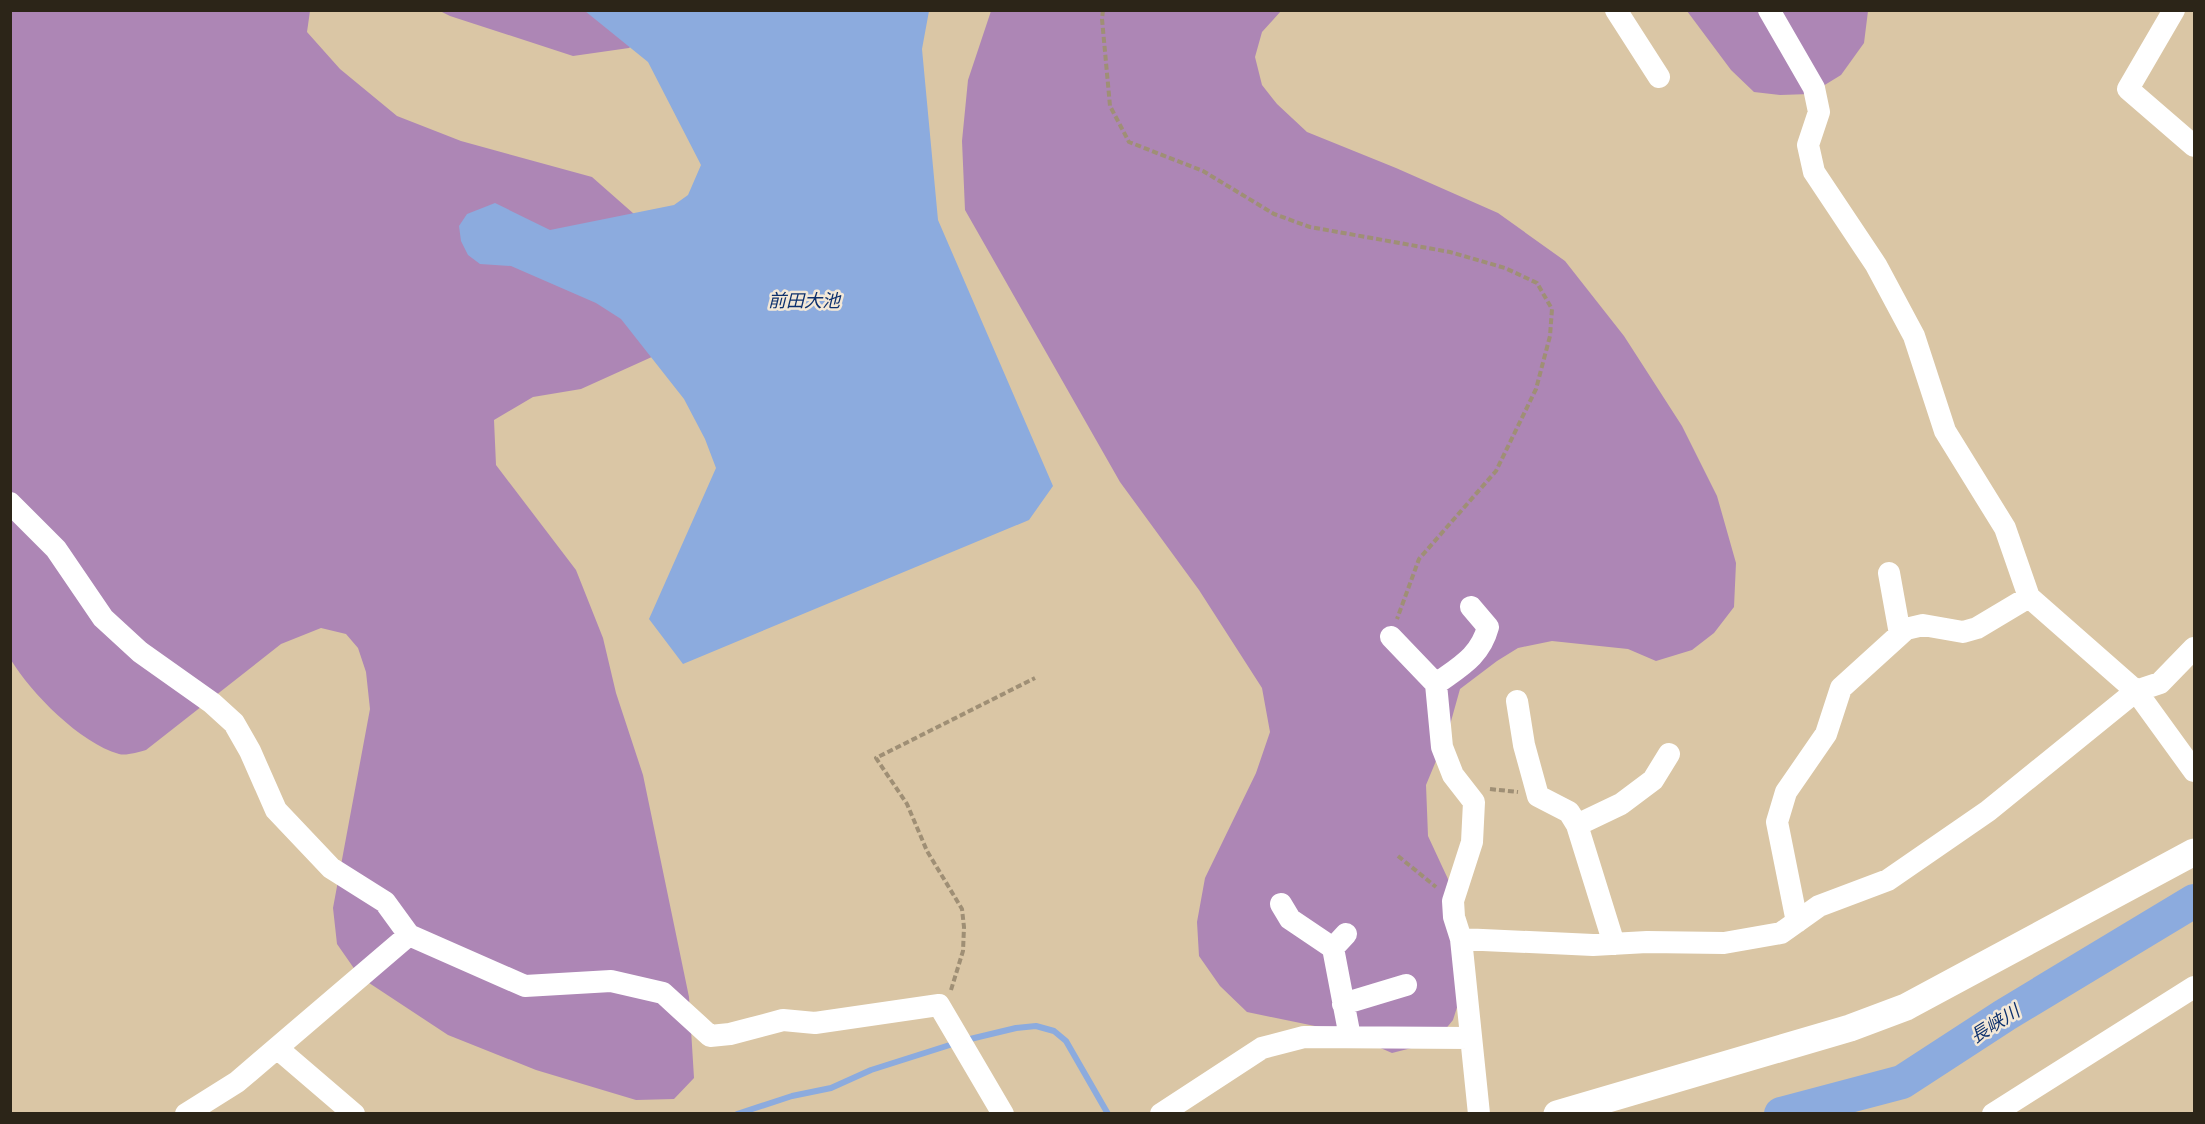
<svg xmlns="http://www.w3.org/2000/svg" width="2205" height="1124" font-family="'Source Serif 4','Noto Sans JP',serif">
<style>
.forest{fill:#ad86b5}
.water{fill:#8cabde}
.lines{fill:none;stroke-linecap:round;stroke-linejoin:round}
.stream{stroke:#8cabde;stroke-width:6}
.river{stroke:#8cabde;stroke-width:34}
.path{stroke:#9f8f75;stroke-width:4;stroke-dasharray:6 3;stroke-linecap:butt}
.minor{stroke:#fff;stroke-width:22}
.tertiary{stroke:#fff;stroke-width:27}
.labels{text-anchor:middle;stroke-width:5;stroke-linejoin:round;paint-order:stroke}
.water-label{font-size:18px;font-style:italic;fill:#0e316d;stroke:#f3e8d7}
</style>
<rect width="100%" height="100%" fill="#dac6a5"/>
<!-- forest -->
<path class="forest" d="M11,11H310L307,32L340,69L397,116L461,141L592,177L659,236L654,356L581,389L533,397L494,420L496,465L576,570L603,638L616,693L643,775L689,997L694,1078L674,1099L636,1100L536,1070L448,1035L360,977L337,944L333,908L370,709L366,672L358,648L346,634L321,628L281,644L146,750C138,752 126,756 119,754C80,743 31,693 11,660Z
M440,11H670L629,48L573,56L450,16Z
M991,11H1281L1262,32L1255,57L1262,85L1277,104L1307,132L1396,168L1498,213L1565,261L1624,336L1682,426L1717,496L1736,563L1734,607L1714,633L1692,650L1656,661L1628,649L1552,641L1518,648L1497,661L1460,689L1448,732L1426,785L1428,836L1454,892L1464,985L1453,1020L1435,1042L1392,1053L1344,1032L1247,1012L1220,986L1199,956L1197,922L1205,878L1256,773L1270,732L1262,688L1199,590L1120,482L965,210L962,141L968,80Z
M1687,11H1868L1864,43L1841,75L1810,94L1780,95L1754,92L1731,70Z"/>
<!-- water -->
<path class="water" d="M585,11H929L922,49L938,220L1053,486L1029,520L683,664L649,619L716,468L705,439L684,399L621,319L596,303L511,266L480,264L468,255L461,241L459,226L467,214L495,203L550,230L674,205L688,195L701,165L648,62Z"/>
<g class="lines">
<!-- stream -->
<path class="stream" d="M966,1040L1016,1028L1036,1026L1054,1031L1066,1041L1108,1114
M737,1114L792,1096L831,1088L871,1070L956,1043"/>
<!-- river -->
<path class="river" d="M1781,1114L1902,1082L2005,1015L2194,901"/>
<!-- path -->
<path class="path" d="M1103,10L1102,19L1110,106L1129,142L1203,171L1274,214L1310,227L1450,252L1505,268L1537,283L1552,309L1550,336L1536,389L1496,471L1419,559L1397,619
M1490,789L1518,792
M1398,856L1436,887
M951,990L963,951L964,927L962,909L927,851L907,804L876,758L1035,678"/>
<!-- minor -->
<path class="minor" d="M1616,10L1659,77
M1769,10L1814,88L1819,112L1808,145L1814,172L1876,265L1914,336L1945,431L2005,528L2029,597L2136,691L2194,771
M2174,10L2128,89L2194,146
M10,503L56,549L103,618L140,652L212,703L234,723L250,751L276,810L331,868L385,902L409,935L525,986L611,981L663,993L710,1036L730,1034L783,1020L815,1023L939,1005L1003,1114
M1889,573L1900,634
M1391,637L1436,684L1442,747L1453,775L1474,802L1472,842L1453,901L1454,917L1461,939L1479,1114
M1436,684C1459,667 1480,657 1488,627L1471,607
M1517,701L1524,745L1538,796L1569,812L1577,825
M1281,904L1290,919L1333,948
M1797,922L1777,822L1786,792L1826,734L1841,688L1906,629L1923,625L1963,632L1977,628L2029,597
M1346,934L1333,948L1350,1037
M1461,939L1593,945L1647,942L1724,943L1781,933L1819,906L1888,880L1988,811L2136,691L2160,683L2194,648
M1614,944L1577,825L1621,804L1653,780L1669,754
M1343,1004L1406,985
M277,1048L354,1114
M186,1114L237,1082L409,935
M1161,1114L1262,1048L1304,1037L1471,1038
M1993,1114L2194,987"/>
<!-- tertiary -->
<path class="tertiary" d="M1557,1114L1850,1028L1906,1007L2194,852"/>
</g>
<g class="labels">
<!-- water labels -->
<g class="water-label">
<text x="804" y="307">前田大池</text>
<text transform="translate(1995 1024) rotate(-32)" y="6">長峡川</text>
</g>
</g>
<!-- border -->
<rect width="2205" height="1124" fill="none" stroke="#2c2518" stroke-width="24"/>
</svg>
